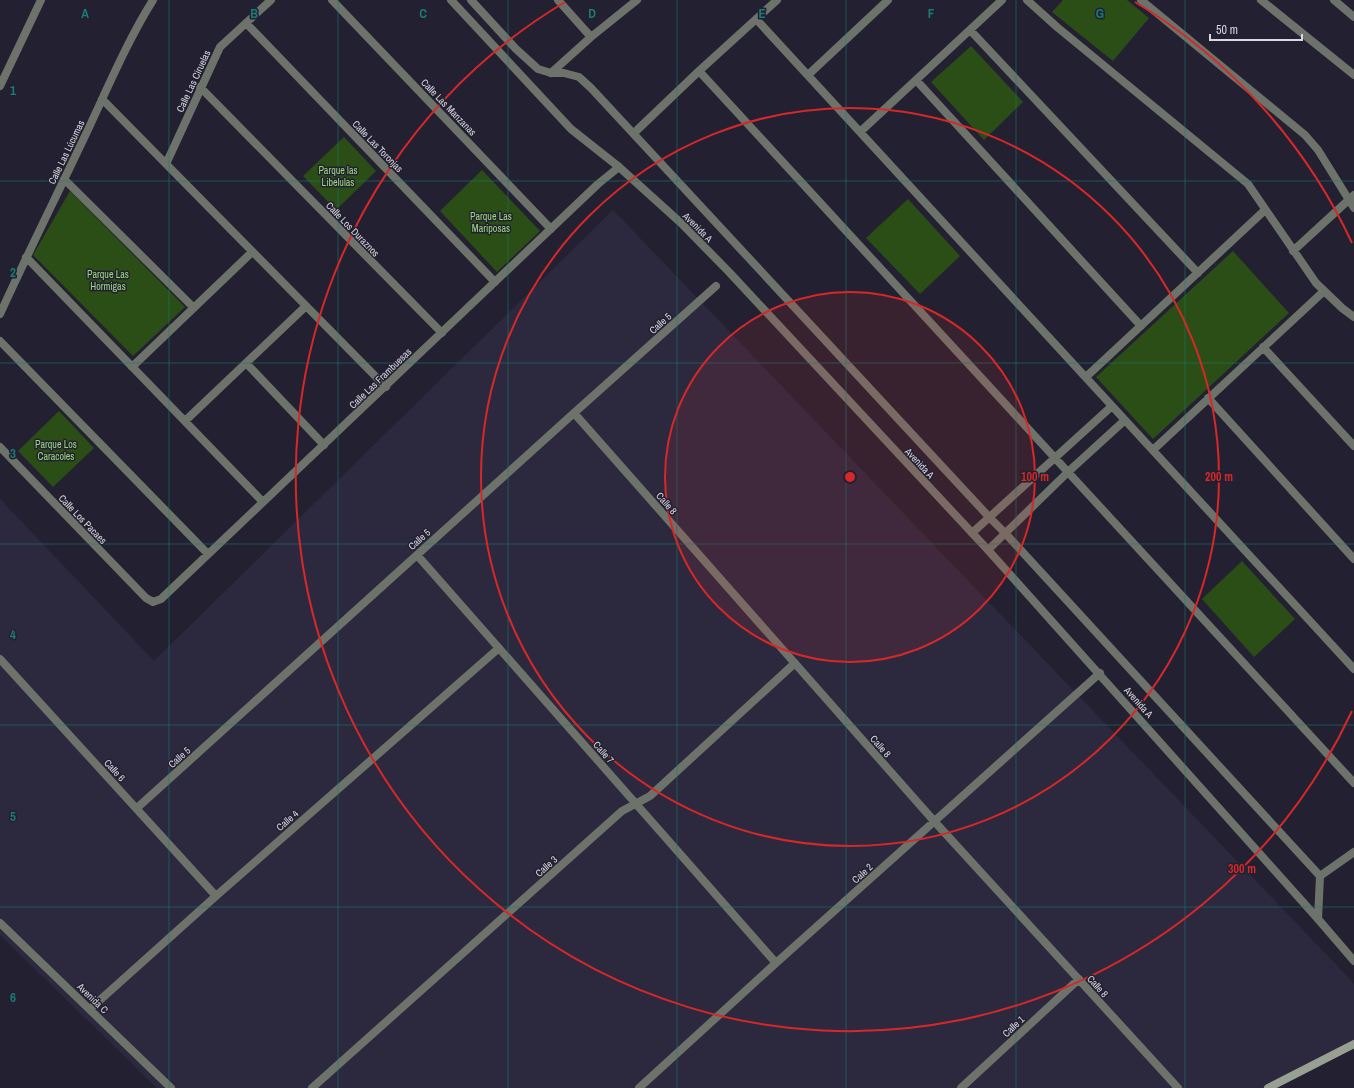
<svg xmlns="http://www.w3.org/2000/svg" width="1354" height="1088" font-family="'Archivo Narrow',sans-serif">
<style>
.built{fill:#2c293f}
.green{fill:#2a4e15}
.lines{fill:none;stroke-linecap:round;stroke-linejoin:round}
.minor{stroke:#6d736b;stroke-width:8}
.tertiary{stroke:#6d736b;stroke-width:8}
.secondary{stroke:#98a094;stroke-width:8}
.grid{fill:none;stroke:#197b74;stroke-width:1;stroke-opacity:0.55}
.ring{fill:none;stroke:#d62828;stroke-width:2}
.labels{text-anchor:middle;stroke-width:3;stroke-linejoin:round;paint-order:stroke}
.street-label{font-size:10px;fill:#d8d7e2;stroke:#232131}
.park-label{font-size:10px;fill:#9cd680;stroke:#232131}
.grid-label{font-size:13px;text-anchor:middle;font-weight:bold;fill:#197b74;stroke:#232131;stroke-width:3;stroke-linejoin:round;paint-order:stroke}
.centre{fill:#d62828;stroke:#232131;stroke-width:2}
.ring-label{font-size:12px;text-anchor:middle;font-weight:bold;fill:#d62828;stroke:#232131;stroke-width:3;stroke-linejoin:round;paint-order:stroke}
</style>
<rect width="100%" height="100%" fill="#232131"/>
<!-- built -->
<path class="built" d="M613,210L1347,976L1354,984V1039L1269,1088H157L0,935V499L154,661Z"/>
<!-- green -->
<path class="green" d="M1063,0H1127L1149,18L1113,61L1052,12Z
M971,46L1023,102L984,140L931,82Z
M344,137L376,171L336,210L303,176Z
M482,170L540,231L497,272L440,211Z
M70,191L185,307L133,356L33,255Z
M908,199L960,256L920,294L866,238Z
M1233,251L1289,313L1153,439L1096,377Z
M59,411L94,448L53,487L18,451Z
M1242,561L1295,619L1254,657L1202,599Z"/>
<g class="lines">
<!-- minor -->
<path class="minor" d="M332,0L551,229
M558,0L591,37
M1027,0L1057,27L1248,184L1316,283L1342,308L1354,317
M1141,0L1305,135L1318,150L1354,208
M1261,0L1354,75
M1334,0L1354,17
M756,19L1354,669
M246,23L495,282
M970,30L1198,273
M699,71L1354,783
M551,73L591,37L637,0
M808,75L888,0
M916,80L1141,326
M200,87L442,333
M102,99L386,387
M860,132L1002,0
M634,133L699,71L777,0
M166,164L220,47L271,0
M64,179L194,308
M1293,251L1354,195
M26,257L263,502
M0,314C27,255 56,197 84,138C106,92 126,43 153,0
M0,341L208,554
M1263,347L1354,446
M246,363L324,445
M132,367L252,252
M1086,377L1265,210
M1208,398L1354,559
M574,413L934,821L1178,1088
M185,421L306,306
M0,447L146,598L153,602L161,599L598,184L619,167
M1153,450L1324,291
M972,533L1112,406
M988,550L1068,472L1125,420
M417,555L776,963
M0,659L216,896
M137,808L574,413L716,286
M1320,876L1354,852
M0,923L171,1088
M90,1009L216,896L499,648
M312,1088L622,811L650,796L795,663
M639,1088L776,963L1100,673
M961,1088L1079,979"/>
<!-- tertiary -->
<path class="tertiary" d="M451,0L571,129L619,167L681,223L729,272L988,550L1318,919L1354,961
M471,0L516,49L538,69L551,73H564L579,77L591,88L990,518L1005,533L1320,876L1318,919
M0,86L41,0"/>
<!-- secondary -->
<path class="secondary" d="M1268,1088L1354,1044"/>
</g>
<!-- grid -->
<path class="grid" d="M169,0V1088M338,0V1088M508,0V1088M677,0V1088M846,0V1088M1016,0V1088M1185,0V1088M0,181H1354M0,363H1354M0,544H1354M0,725H1354M0,907H1354"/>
<!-- distance rings -->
<circle cx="850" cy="477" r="185" fill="#d62828" fill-opacity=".12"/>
<g class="ring">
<circle cx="850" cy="477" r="185"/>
<circle cx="850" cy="477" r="369"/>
<path d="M1352 711A554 554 0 1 1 565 2M1135 2A554 554 0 0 1 1352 243"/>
</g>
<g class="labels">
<!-- street labels -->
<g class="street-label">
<text transform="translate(193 81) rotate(-65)" y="4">Calle Las Ciruelas</text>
<text transform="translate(449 107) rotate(46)" y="4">Calle Las Manzanas</text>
<text transform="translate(378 146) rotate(46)" y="4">Calle Las Toronjas</text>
<text transform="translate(66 152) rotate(-64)" y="4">Calle Las Lúcumas</text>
<text transform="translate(698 227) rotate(45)" y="4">Avenida A</text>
<text transform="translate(353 229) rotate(46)" y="4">Calle Los Duraznos</text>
<text transform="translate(660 323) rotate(-42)" y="4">Calle 5</text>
<text transform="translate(380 378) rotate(-44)" y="4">Calle Las Frambuesas</text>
<text transform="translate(920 463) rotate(47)" y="4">Avenida A</text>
<text transform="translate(667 503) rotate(49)" y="4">Calle 8</text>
<text transform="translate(83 519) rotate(46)" y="4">Calle Los Pacaes</text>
<text transform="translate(419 539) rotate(-42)" y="4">Calle 5</text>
<text transform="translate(1139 702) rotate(48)" y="4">Avenida A</text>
<text transform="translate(881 746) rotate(49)" y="4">Calle 8</text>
<text transform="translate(604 752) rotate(49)" y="4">Calle 7</text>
<text transform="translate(179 757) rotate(-42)" y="4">Calle 5</text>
<text transform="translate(115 770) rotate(48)" y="4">Calle 6</text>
<text transform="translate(287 820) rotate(-41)" y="4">Calle 4</text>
<text transform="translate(546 866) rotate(-42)" y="4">Calle 3</text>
<text transform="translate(862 873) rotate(-42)" y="4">Cale 2</text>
<text transform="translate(1098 986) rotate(48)" y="4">Calle 8</text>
<text transform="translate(93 998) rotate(44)" y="4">Avenida C</text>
<text transform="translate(1013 1026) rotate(-43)" y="4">Calle 1</text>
</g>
<!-- park labels -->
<g class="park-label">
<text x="338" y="174">Parque las<tspan x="338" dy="12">Libelulas</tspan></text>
<text x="491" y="220">Parque Las<tspan x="491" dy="12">Mariposas</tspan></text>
<text x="108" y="278">Parque Las<tspan x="108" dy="12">Hormigas</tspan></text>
<text x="56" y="448">Parque Los<tspan x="56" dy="12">Caracoles</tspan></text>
</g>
</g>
<g class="grid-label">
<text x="85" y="18">A</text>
<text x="254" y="18">B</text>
<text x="423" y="18">C</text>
<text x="592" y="18">D</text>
<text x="762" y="18">E</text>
<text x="931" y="18">F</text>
<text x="1100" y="18">G</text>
<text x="13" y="95">1</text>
<text x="13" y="277">2</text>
<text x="13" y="458">3</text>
<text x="13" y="639">4</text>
<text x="13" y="821">5</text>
<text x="13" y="1002">6</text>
</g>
<circle cx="850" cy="477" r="6" class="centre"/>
<g class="ring-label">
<text x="1035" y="481">100 m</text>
<text x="1219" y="481">200 m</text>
<text x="1242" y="873">300 m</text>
</g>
<!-- scale -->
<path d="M1210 34v6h92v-6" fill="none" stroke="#d8d7e2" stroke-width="2"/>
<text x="1216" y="34" font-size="12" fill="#d8d7e2" stroke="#232131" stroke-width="3" paint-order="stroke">50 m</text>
</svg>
